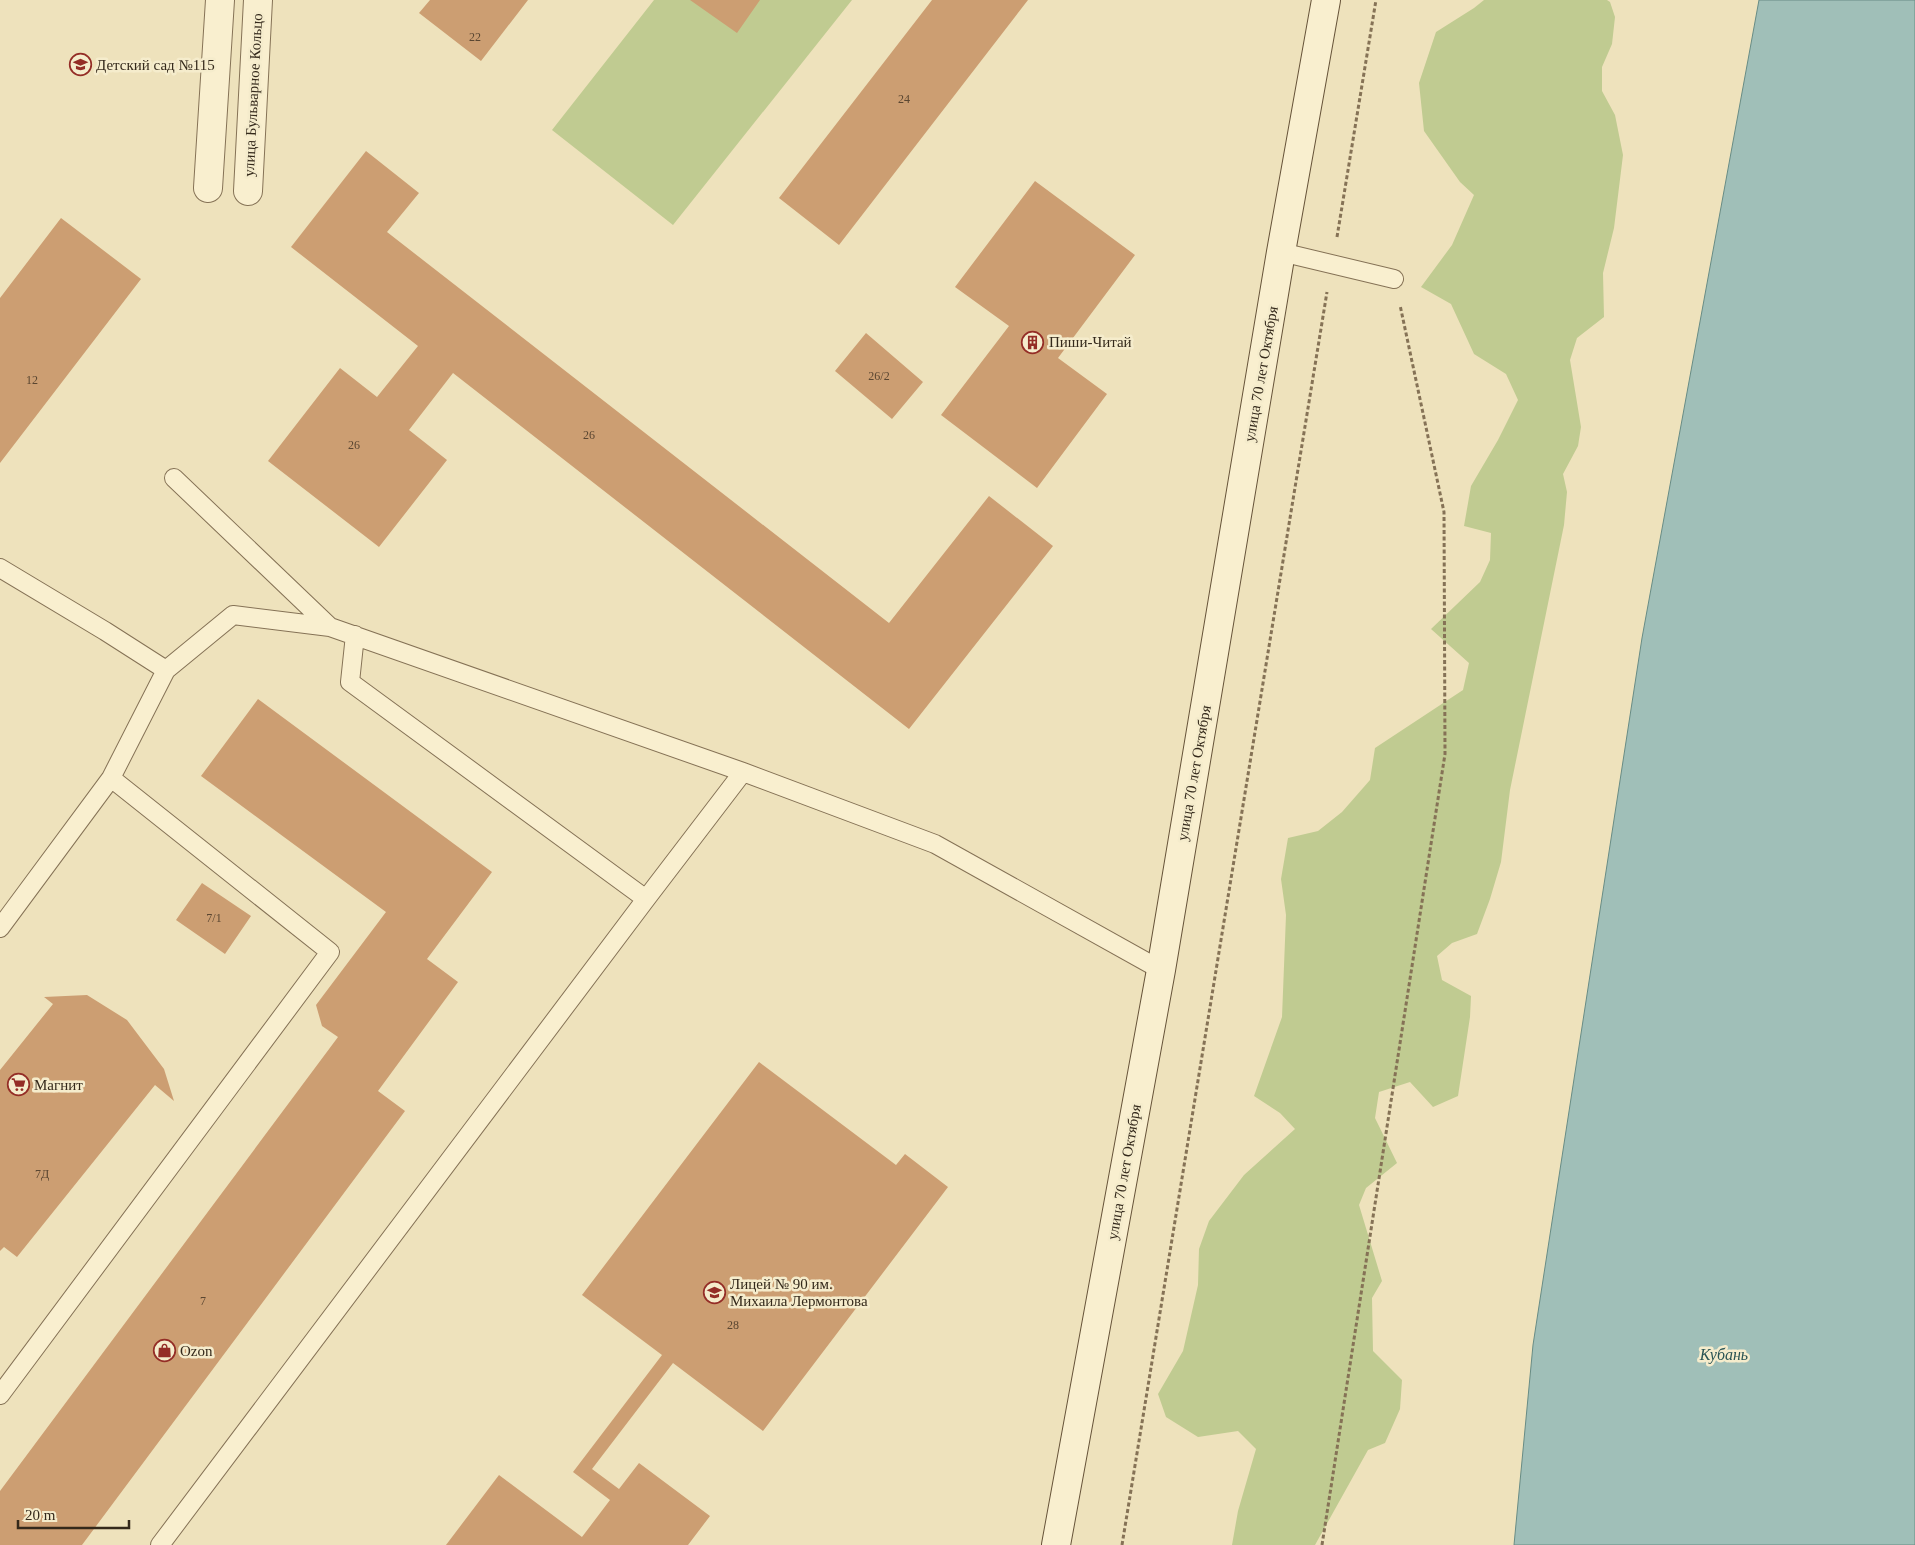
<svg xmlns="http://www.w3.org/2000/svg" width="1915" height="1545" font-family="Georgia,serif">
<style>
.green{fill:#c0cb91}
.water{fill:#a0bfb8;stroke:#688c85}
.building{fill:#cc9e72}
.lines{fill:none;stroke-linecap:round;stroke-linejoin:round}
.lane-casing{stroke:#857256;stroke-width:20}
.street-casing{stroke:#857256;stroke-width:30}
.secondary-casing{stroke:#665339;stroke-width:30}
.path{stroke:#857256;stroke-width:3;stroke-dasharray:4 2.5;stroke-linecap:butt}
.lane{stroke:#f9efcf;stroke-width:18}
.street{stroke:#f9efcf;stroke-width:28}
.secondary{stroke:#f9efcf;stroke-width:28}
.labels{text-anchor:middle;stroke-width:5;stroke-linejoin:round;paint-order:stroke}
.number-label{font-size:12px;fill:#5a4631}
.poi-label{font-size:15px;fill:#34291b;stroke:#f5eccc;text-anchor:start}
.street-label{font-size:15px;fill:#34291b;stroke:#f5eccc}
.water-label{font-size:16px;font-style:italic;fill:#2a5454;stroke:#f5eccc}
</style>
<rect width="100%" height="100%" fill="#eee2bc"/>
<!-- green -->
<path class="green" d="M654,0H852L673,225L552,130Z
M1484,0H1607L1610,2L1615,17L1612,44L1602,67V91L1615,115L1623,155L1614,228L1603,273L1604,317L1577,338L1570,360L1581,427L1578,446L1563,474L1567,492L1564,525L1510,790L1501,862L1490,899L1477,934L1452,943L1437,956L1442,980L1471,996L1470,1017L1458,1096L1433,1107L1410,1082L1379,1092L1375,1118L1397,1163L1366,1188L1359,1205L1382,1281L1372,1298L1373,1351L1402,1380L1400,1409L1385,1443L1368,1450L1315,1545H1232L1238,1511L1256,1449L1238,1431L1198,1437L1166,1417L1158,1394L1183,1351L1198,1285L1199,1249L1209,1221L1244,1175L1295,1129L1280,1113L1254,1096L1282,1017L1286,915L1281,879L1288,838L1318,831L1342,812L1370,780L1375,748L1463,690L1469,663L1431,629L1480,582L1490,560L1491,533L1464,526L1471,486L1498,440L1518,400L1506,374L1474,354L1451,304L1421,287L1452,245L1474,195L1460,182L1424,131L1419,83L1436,32L1474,8Z"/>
<!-- water -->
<path class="water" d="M1759,0H1915V1545H1514L1533,1345L1642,638Z"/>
<!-- building -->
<path class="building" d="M430,0H528L481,61L419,13Z
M690,0H760L737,33Z
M932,0H1028L839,245L779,198Z
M366,151L419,193L387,232L889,623L989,496L1053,546L909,729L453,373L409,430L447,460L379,547L268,461L340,368L377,397L418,346L291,247Z
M1035,181L1135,255L1058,358L1107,394L1037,488L941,415L1009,326L955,287Z
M61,218L141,279L0,463V298Z
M866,333L923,382L892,419L835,371Z
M258,699L492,872L427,959L458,982L378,1091L405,1111L82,1545H0V1491L338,1037L322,1026L316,1005L386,912L201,776Z
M202,883L251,916L225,954L176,920Z
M87,995L127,1020L164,1069L174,1101L155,1085L17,1257L4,1247L0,1251V1070L53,1004L44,997Z
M759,1062L896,1165L905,1154L948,1187L763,1431L673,1363L592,1469L619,1489L639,1463L710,1516L688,1545H446L499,1475L582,1537L610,1500L573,1472L662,1355L582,1295Z"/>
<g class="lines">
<defs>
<path id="lane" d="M1281,252L1394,279
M174,478L330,627
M0,568L105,631L166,670L233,615L330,627L743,772L935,844L1161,970
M355,635L350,682L646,899
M0,928L111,778
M0,1395L330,952L111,778L166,670
M160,1545L646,899L743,772"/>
<path id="street" d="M208,188L220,0
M248,191L258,0"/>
<path id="secondary" d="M1056,1545L1161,970L1281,252L1326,0"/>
</defs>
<!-- lane casing -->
<use href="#lane" class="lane-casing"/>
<!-- street casing -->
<use href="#street" class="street-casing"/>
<!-- secondary casing -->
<use href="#secondary" class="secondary-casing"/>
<!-- path -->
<path class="path" d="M1337,237L1376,0
M1122,1545L1327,292
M1322,1545L1445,754L1444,512L1400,305"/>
<!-- lane -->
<use href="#lane" class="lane"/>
<!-- street -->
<use href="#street" class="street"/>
<!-- secondary -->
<use href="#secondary" class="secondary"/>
</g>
<!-- icons -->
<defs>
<symbol id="school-ring" viewBox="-11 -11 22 22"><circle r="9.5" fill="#f5eccc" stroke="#942d26" stroke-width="1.5"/><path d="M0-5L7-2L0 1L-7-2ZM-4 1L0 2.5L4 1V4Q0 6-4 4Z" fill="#942d26"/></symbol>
<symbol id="building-ring" viewBox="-11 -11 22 22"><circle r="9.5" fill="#f5eccc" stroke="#942d26" stroke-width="1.5"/><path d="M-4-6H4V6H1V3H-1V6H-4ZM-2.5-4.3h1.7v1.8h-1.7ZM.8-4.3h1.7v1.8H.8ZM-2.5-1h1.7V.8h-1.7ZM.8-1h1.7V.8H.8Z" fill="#942d26"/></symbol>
<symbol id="supermarket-ring" viewBox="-11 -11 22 22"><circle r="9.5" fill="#f5eccc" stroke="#942d26" stroke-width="1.5"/><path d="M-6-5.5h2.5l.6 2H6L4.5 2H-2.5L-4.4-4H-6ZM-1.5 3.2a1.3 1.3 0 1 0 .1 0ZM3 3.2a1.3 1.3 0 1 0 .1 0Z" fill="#942d26"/></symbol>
<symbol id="shop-ring" viewBox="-11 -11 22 22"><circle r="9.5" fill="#f5eccc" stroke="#942d26" stroke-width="1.5"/><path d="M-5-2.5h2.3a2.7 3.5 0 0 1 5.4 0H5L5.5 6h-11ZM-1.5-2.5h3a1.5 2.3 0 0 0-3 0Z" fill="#942d26"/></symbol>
</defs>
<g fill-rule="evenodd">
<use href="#school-ring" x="68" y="52" width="25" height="25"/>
<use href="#building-ring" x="1020" y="330" width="25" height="25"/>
<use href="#supermarket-ring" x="6" y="1072" width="25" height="25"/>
<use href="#school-ring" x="702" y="1280" width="25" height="25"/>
<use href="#shop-ring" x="152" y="1338" width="25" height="25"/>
</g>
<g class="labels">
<!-- number labels -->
<g class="number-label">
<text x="475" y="41">22</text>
<text x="904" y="103">24</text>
<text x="879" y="380">26/2</text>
<text x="32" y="384">12</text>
<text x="589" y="439">26</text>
<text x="354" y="449">26</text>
<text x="214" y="922">7/1</text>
<text x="42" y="1178">7Д</text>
<text x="203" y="1305">7</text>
<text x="733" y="1329">28</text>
</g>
<!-- poi labels -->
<g class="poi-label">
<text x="96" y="70">Детский сад №115</text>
<text x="1049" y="347">Пиши-Читай</text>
<text x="34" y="1090">Магнит</text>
<text x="730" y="1289">Лицей № 90 им.<tspan x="730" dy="17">Михаила Лермонтова</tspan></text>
<text x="180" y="1356">Ozon</text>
</g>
<!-- street labels -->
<g class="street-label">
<text transform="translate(253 95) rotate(-87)" y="5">улица Бульварное Кольцо</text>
<text transform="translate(1261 374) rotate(-80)" y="5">улица 70 лет Октября</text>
<text transform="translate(1194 773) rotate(-80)" y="5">улица 70 лет Октября</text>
<text transform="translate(1124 1172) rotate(-80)" y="5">улица 70 лет Октября</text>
</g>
<!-- water labels -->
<g class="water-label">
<text x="1724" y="1360">Кубань</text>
</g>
</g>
<!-- scale -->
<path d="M18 1520v8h111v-8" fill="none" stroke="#34291b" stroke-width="2.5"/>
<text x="25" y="1520" font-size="15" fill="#34291b" stroke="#f5eccc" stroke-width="4" paint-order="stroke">20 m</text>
</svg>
